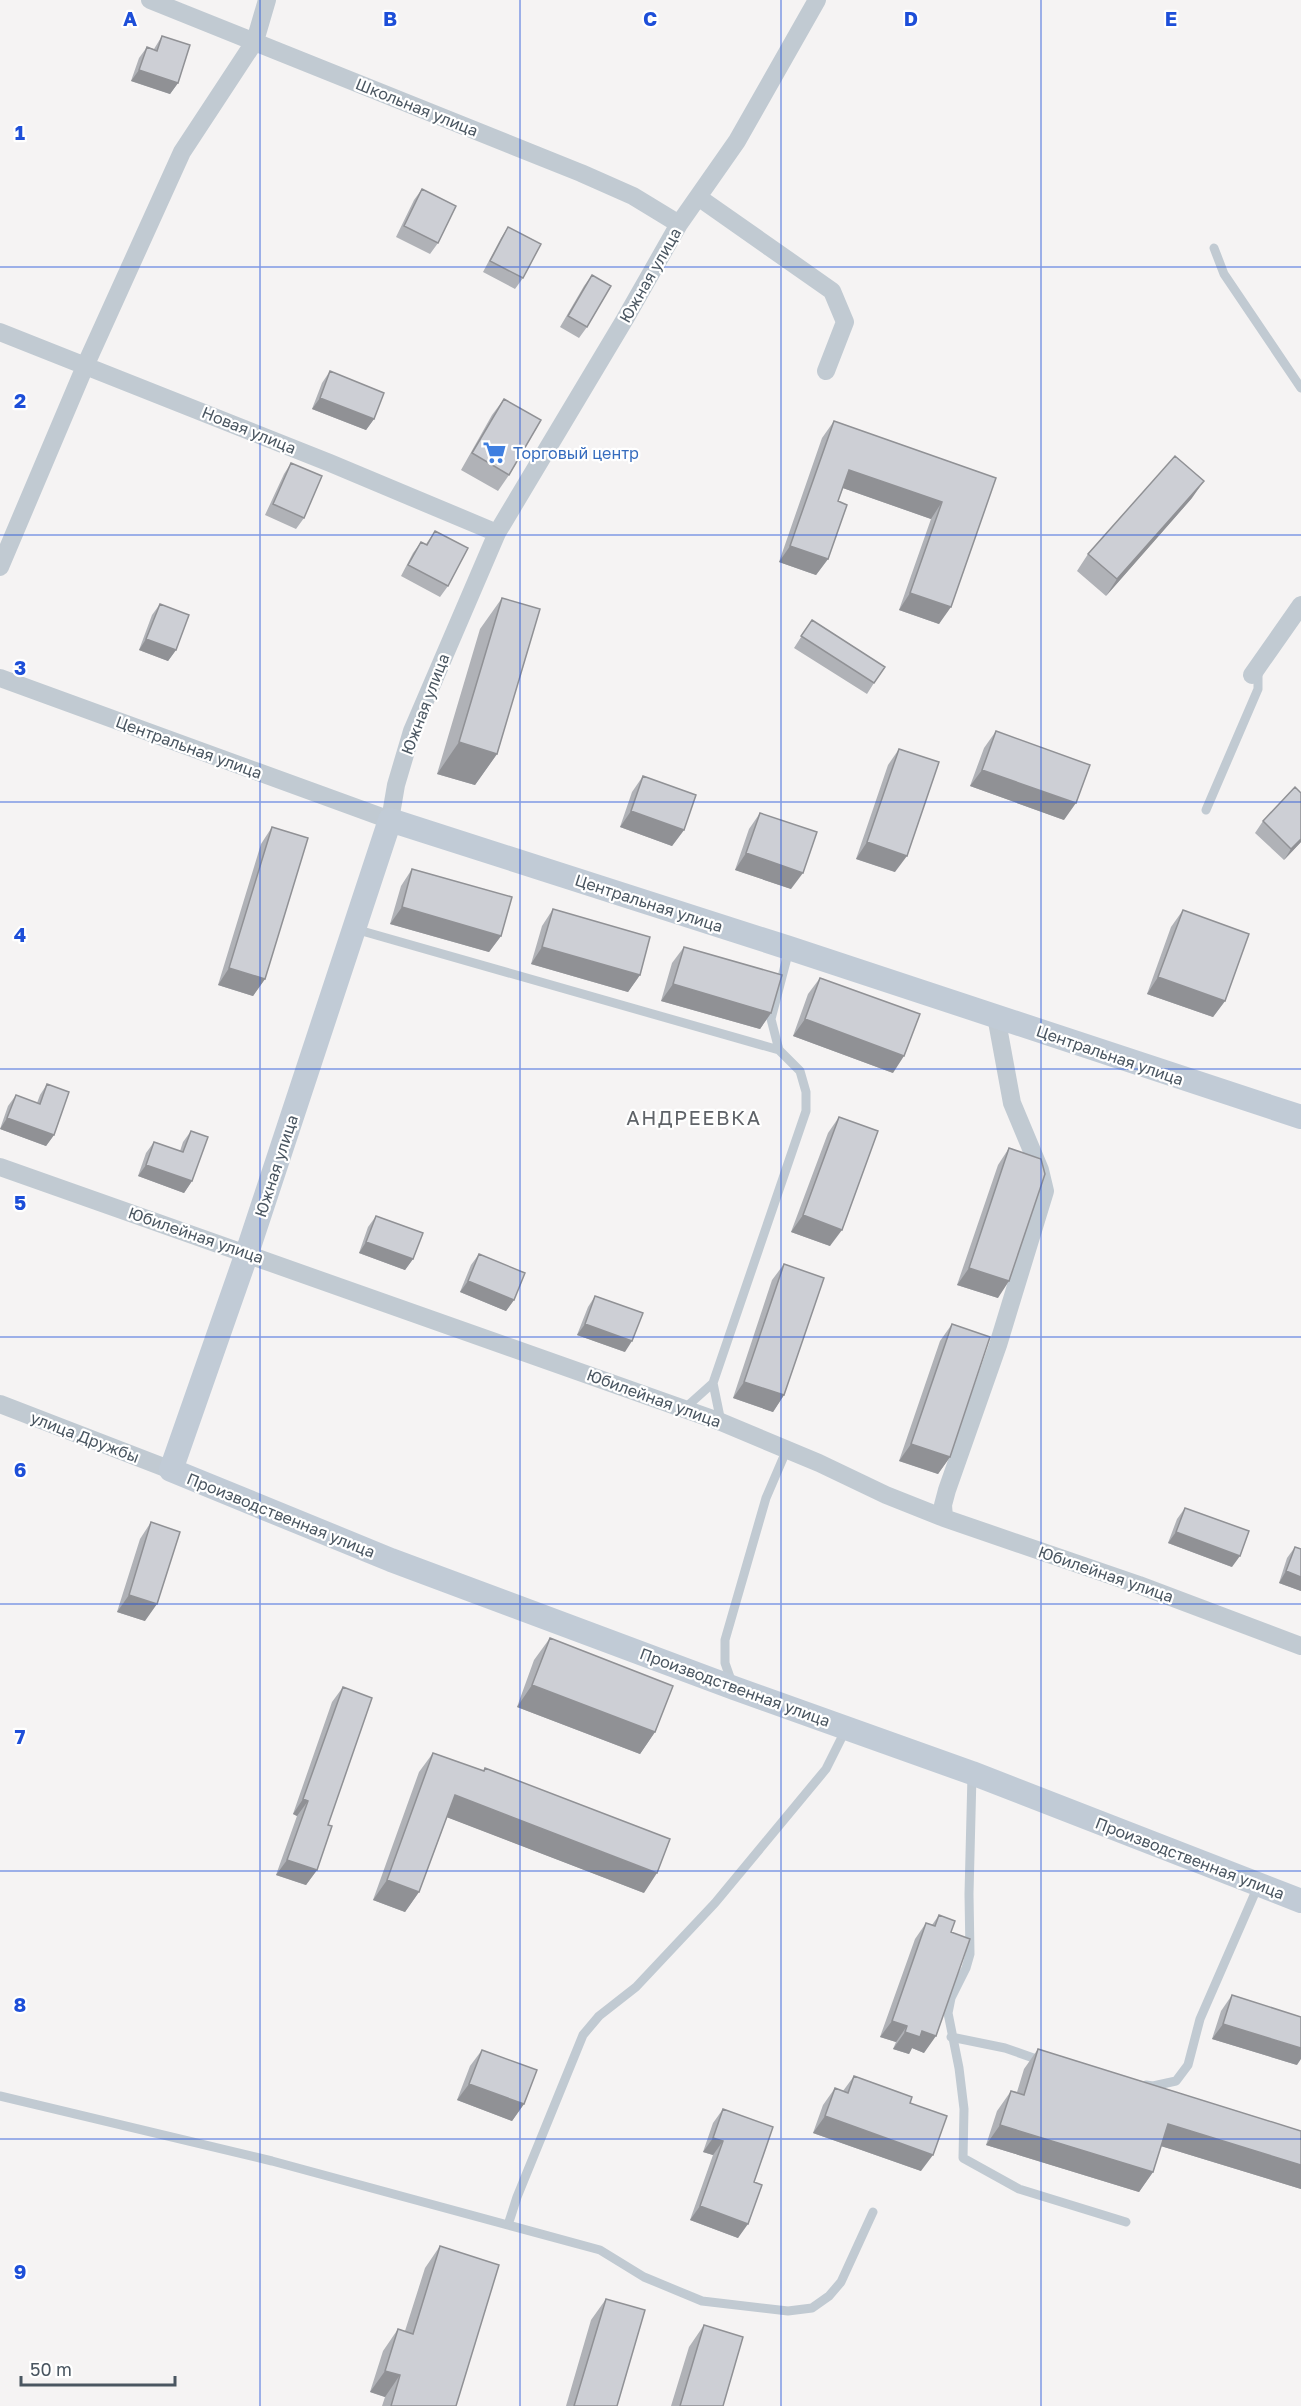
<svg xmlns="http://www.w3.org/2000/svg" width="1301" height="2406" font-family="'Golos Text',sans-serif">
<style>
.lines{fill:none;stroke-linecap:round;stroke-linejoin:round}
.lane{stroke:#c1cad2;stroke-width:9}
.street{stroke:#c1cad2;stroke-width:18}
.secondary{stroke:#c1cbd6;stroke-width:24}
.wall{fill:#b0b2b7}
.shaded-wall{fill:#909195}
.building{fill:#cdcfd5;stroke:#909195;stroke-width:1.5}
.grid{fill:none;stroke:#1d4ed8;stroke-width:1.5;stroke-opacity:0.55}
.labels{text-anchor:middle;stroke-width:4.5;stroke-linejoin:round;paint-order:stroke}
.street-label{font-size:16px;fill:#4a5661;stroke:#fff}
.shop-label{font-size:16px;fill:#366cbe;stroke:#fff;text-anchor:start}
.quarter-label{font-size:20px;letter-spacing:1.5px;fill:#5f6368;stroke:#fff}
.grid-label{font-size:20px;text-anchor:middle;font-weight:bold;fill:#1d4ed8;stroke:#fff;stroke-width:4.5;stroke-linejoin:round;paint-order:stroke}
</style>
<rect width="100%" height="100%" fill="#f5f3f3"/>
<g class="lines">
<!-- lane -->
<path class="lane" d="M1214,248L1224,274L1301,388
M1206,810L1258,689V671
M355,929L779,1050
M684,1409L713,1383
M721,1422L713,1383L806,1111V1092L800,1071L779,1050L771,1019L789,950
M732,1683L725,1663V1640L766,1498L787,1449
M972,1775L969,1894L970,1954L966,1968L951,1998L948,2013L959,2068L964,2109L963,2158L1019,2189L1126,2222
M951,2037L1005,2048L1042,2061
M1146,2085L1153,2086L1176,2081L1188,2065L1200,2019L1258,1886
M0,2096L272,2161L600,2250L644,2277L702,2301L788,2311L812,2308L829,2296L841,2282L873,2212
M508,2225L517,2197L583,2035L599,2016L636,1987L715,1903L826,1769L846,1729"/>
<!-- street -->
<path class="street" d="M150,0L581,173L633,196L679,224
M698,197L832,291L845,322L826,371
M0,332L330,463L497,533
M0,567L86,364L182,152L255,41L267,0
M1252,675L1301,605
M0,678L390,820L396,785L412,731L497,533L625,319L679,224L737,141L817,0
M0,1167L721,1422L819,1463L886,1495L944,1518L1139,1585L1301,1646
M0,1404L171,1470
M944,1518L943,1505L947,1490L998,1345L1045,1191L1040,1170L1012,1103L996,1016"/>
<!-- secondary -->
<path class="secondary" d="M1301,1117L789,948L390,820L247,1253L171,1470L391,1560L734,1688L972,1773L1301,1901"/>
</g>
<!-- wall -->
<path class="wall" d="M162,36L178,83L170,94L131,81L139,58L147,47L154,49Z
M422,189L438,243L430,254L396,237L414,200Z
M508,227L523,278L515,289L483,272L501,238Z
M592,275L587,327L579,338L560,327L584,286Z
M330,371L374,419L366,430L312,409L322,383Z
M504,399L509,475L498,491L461,470L492,415Z
M834,421L996,478L939,624L899,610L931,519L843,488L838,501L828,559L816,575L779,562L822,438Z
M291,463L304,518L296,529L265,515L284,474Z
M1192,498L1106,596L1077,571L1088,554Z
M435,531L448,586L440,597L401,576L413,553L421,542L426,544Z
M502,598L497,754L475,785L437,774L480,629Z
M160,604L176,650L168,661L139,650L152,615Z
M812,620L874,683L867,694L794,648Z
M996,731L1064,820L970,786L984,748Z
M899,749L895,872L856,859L888,765Z
M643,776L684,830L672,846L620,827L632,792Z
M760,813L791,889L735,870L749,829Z
M1263,821L1301,842L1284,860L1255,833Z
M272,827L265,979L253,996L218,985L261,844Z
M412,869L501,936L489,952L390,924L401,886Z
M553,909L640,975L628,992L531,964L542,926Z
M1183,910L1225,1001L1213,1017L1147,994L1171,927Z
M684,947L771,1013L760,1029L661,1001L672,963Z
M820,978L893,1073L793,1036L808,994Z
M47,1084L54,1135L46,1146L0,1129L8,1106L16,1095L37,1103L40,1095Z
M839,1117L830,1246L791,1232L828,1133Z
M191,1131L192,1181L184,1193L138,1176L146,1153L154,1142L180,1151L183,1142Z
M1009,1148L998,1298L957,1285L998,1165Z
M376,1216L413,1259L405,1270L359,1253L368,1227Z
M479,1254L514,1300L506,1311L460,1292L471,1265Z
M784,1264V1395L773,1412L733,1398L772,1280Z
M595,1296L625,1352L577,1335L588,1307Z
M952,1324L950,1457L938,1474L899,1461L940,1341Z
M1185,1508L1232,1567L1168,1543L1177,1519Z
M151,1522L145,1621L117,1612L140,1539Z
M1295,1547L1301,1549V1591L1279,1583L1287,1558Z
M550,1638L655,1732L640,1754L517,1707L534,1660Z
M343,1687L328,1825L317,1870L306,1885L276,1875L297,1816L293,1814L332,1702Z
M433,1753L483,1771L485,1768L644,1893L447,1817L419,1892L405,1912L373,1900L419,1772Z
M939,1915L951,1932L924,2053L912,2048L909,2054L893,2049L896,2042L880,2037L915,1939L926,1923L932,1925Z
M1232,1995L1297,2065L1212,2039L1221,2011Z
M1038,2049L1301,2131V2189L1161,2146L1153,2172L1139,2192L986,2145L997,2111L1011,2091L1017,2092L1024,2069Z
M482,2050L524,2104L512,2121L457,2100L470,2066Z
M854,2076L910,2103L921,2171L813,2133L823,2105L835,2088L843,2091Z
M723,2109L754,2182L738,2238L690,2220L713,2155L703,2152L713,2123Z
M440,2246L456,2406H382L385,2397L370,2392L383,2351L398,2329L405,2331L425,2268Z
M606,2299L617,2406H566L591,2320Z
M704,2325L723,2406H671L689,2347Z"/>
<!-- shaded-wall -->
<path class="shaded-wall" d="M139,70L178,83L170,94L131,81Z
M320,398L374,419L366,430L312,409Z
M849,470L942,502L931,519L837,486Z
M1204,481L1192,498L1106,596L1117,579Z
M790,546L828,559L816,575L779,562Z
M910,593L951,607L939,624L899,610Z
M146,639L176,650L168,661L139,650Z
M459,742L497,754L475,785L437,774Z
M982,770L1076,803L1064,820L970,786Z
M631,811L684,830L672,846L620,827Z
M1301,839V842L1284,860L1291,849Z
M867,842L907,856L895,872L856,859Z
M746,853L803,873L791,889L735,870Z
M402,907L501,936L489,952L390,924Z
M542,947L640,975L628,992L531,964Z
M229,968L265,979L253,996L218,985Z
M1158,977L1225,1001L1213,1017L1147,994Z
M673,984L771,1013L760,1029L661,1001Z
M805,1019L904,1056L893,1073L793,1036Z
M7,1118L54,1135L46,1146L0,1129Z
M146,1165L192,1181L184,1193L138,1176Z
M803,1215L842,1230L830,1246L791,1232Z
M366,1242L413,1259L405,1270L359,1253Z
M969,1268L1009,1281L998,1298L957,1285Z
M468,1281L514,1300L506,1311L460,1292Z
M585,1324L632,1341L625,1352L577,1335Z
M744,1382L784,1395L773,1412L733,1398Z
M911,1444L950,1457L938,1474L899,1461Z
M1176,1532L1240,1556L1232,1567L1168,1543Z
M1286,1571L1301,1577V1591L1279,1583Z
M129,1595L157,1604L145,1621L117,1612Z
M532,1685L655,1732L640,1754L517,1707Z
M455,1795L657,1873L644,1893L441,1815Z
M303,1799L308,1801L297,1816L293,1814Z
M287,1860L317,1870L306,1885L276,1875Z
M387,1880L419,1892L405,1912L373,1900Z
M892,2021L907,2026L896,2042L880,2037Z
M1223,2024L1301,2048V2059L1297,2065L1212,2039Z
M922,2031L936,2036L924,2053L912,2048L909,2054L893,2049L905,2032Z
M469,2084L524,2104L512,2121L457,2100Z
M825,2116L933,2155L921,2171L813,2133Z
M1168,2124L1301,2165V2189L1154,2144Z
M1000,2125L1153,2172L1139,2192L986,2145Z
M713,2138L723,2141L713,2155L703,2152Z
M700,2206L748,2224L738,2238L690,2220Z
M385,2371L400,2375L385,2397L370,2392Z"/>
<!-- building -->
<path class="building" d="M162,36L190,45L178,83L139,70L147,47L157,51Z
M422,189L456,206L438,243L404,226Z
M508,227L541,244L523,278L490,261Z
M592,275L611,286L587,327L568,316Z
M330,371L384,393L374,419L320,398Z
M504,399L541,420L509,475L472,453Z
M834,421L996,478L951,607L910,593L942,502L849,470L838,501L847,505L828,559L790,546Z
M1175,456L1204,481L1117,579L1088,554Z
M291,463L322,476L304,518L273,504Z
M435,531L468,548L448,586L408,565L421,542L427,545Z
M502,598L540,609L497,754L459,742Z
M160,604L189,615L176,650L146,639Z
M812,620L885,667L874,683L801,636Z
M996,731L1090,765L1076,803L982,770Z
M899,749L939,762L907,856L867,842Z
M643,776L696,795L684,830L631,811Z
M1295,787L1301,793V839L1291,849L1263,821Z
M760,813L817,832L803,873L746,853Z
M272,827L308,838L265,979L229,968Z
M412,869L512,897L501,936L402,907Z
M553,909L650,937L640,975L542,947Z
M1183,910L1249,934L1225,1001L1158,977Z
M684,947L782,975L771,1013L673,984Z
M820,978L920,1014L904,1056L805,1019Z
M47,1084L69,1092L54,1135L7,1118L16,1095L40,1104Z
M839,1117L878,1131L842,1230L803,1215Z
M191,1131L208,1137L192,1181L146,1165L154,1142L183,1152Z
M1009,1148L1041,1159L1045,1174L1009,1281L969,1268Z
M376,1216L423,1233L413,1259L366,1242Z
M479,1254L525,1273L514,1300L468,1281Z
M784,1264L824,1278L784,1395L744,1382Z
M595,1296L643,1313L632,1341L585,1324Z
M952,1324L990,1337L950,1457L911,1444Z
M1185,1508L1249,1531L1240,1556L1176,1532Z
M151,1522L180,1532L157,1604L129,1595Z
M1295,1547L1301,1549V1577L1286,1571Z
M550,1638L673,1686L655,1732L532,1685Z
M343,1687L372,1698L328,1825L332,1826L317,1870L287,1860L308,1801L303,1799Z
M433,1753L484,1771L485,1768L670,1839L657,1873L455,1795L419,1892L387,1880Z
M939,1915L955,1921L951,1932L970,1939L936,2036L922,2031L920,2037L905,2032L907,2026L892,2021L926,1923L935,1926Z
M1232,1995L1301,2017V2048L1223,2024Z
M1038,2049L1301,2131V2165L1168,2124L1153,2172L1000,2125L1011,2091L1024,2095Z
M482,2050L537,2070L524,2104L469,2084Z
M854,2076L912,2097L910,2103L947,2116L933,2155L825,2116L835,2088L848,2093Z
M723,2109L773,2127L754,2182L762,2185L748,2224L700,2206L723,2141L713,2138Z
M440,2246L499,2265L456,2406H391L400,2375L385,2371L398,2329L413,2334Z
M606,2299L645,2310L617,2406H574Z
M704,2325L743,2337L723,2406H680Z"/>
<!-- grid -->
<path class="grid" d="M260,0V2406M520,0V2406M781,0V2406M1041,0V2406M0,267H1301M0,535H1301M0,802H1301M0,1069H1301M0,1337H1301M0,1604H1301M0,1871H1301M0,2139H1301"/>
<!-- icons -->
<defs>
<symbol id="supermarket-bare" viewBox="-9 -9 18 18"><path d="M-6-5.5h2.5l.6 2H6L4.5 2H-2.5L-4.4-4H-6ZM-1.5 3.2a1.3 1.3 0 1 0 .1 0ZM3 3.2a1.3 1.3 0 1 0 .1 0Z" fill="#3f7fe0" stroke="#fff" stroke-width="2.5" paint-order="stroke"/></symbol>
</defs>
<g fill-rule="evenodd">
<use href="#supermarket-bare" x="478" y="436" width="33" height="33"/>
</g>
<g class="labels">
<!-- street labels -->
<g class="street-label">
<text transform="translate(417 107) rotate(22)" y="6">Школьная улица</text>
<text transform="translate(650 275) rotate(-60)" y="6">Южная улица</text>
<text transform="translate(249 430) rotate(22)" y="6">Новая улица</text>
<text transform="translate(425 704) rotate(-69)" y="6">Южная улица</text>
<text transform="translate(189 747) rotate(20)" y="6">Центральная улица</text>
<text transform="translate(649 903) rotate(18)" y="6">Центральная улица</text>
<text transform="translate(1110 1055) rotate(19)" y="6">Центральная улица</text>
<text transform="translate(276 1166) rotate(-72)" y="6">Южная улица</text>
<text transform="translate(196 1235) rotate(19)" y="6">Юбилейная улица</text>
<text transform="translate(654 1398) rotate(20)" y="6">Юбилейная улица</text>
<text transform="translate(85 1437) rotate(21)" y="6">улица Дружбы</text>
<text transform="translate(281 1515) rotate(22)" y="6">Производственная улица</text>
<text transform="translate(1106 1574) rotate(19)" y="6">Юбилейная улица</text>
<text transform="translate(735 1687) rotate(20)" y="6">Производственная улица</text>
<text transform="translate(1190 1858) rotate(21)" y="6">Производственная улица</text>
</g>
<!-- shop labels -->
<g class="shop-label">
<text x="513" y="459">Торговый центр</text>
</g>
<!-- quarter labels -->
<g class="quarter-label">
<text x="694" y="1125">АНДРЕЕВКА</text>
</g>
</g>
<g class="grid-label">
<text x="130" y="26">A</text>
<text x="390" y="26">B</text>
<text x="650" y="26">C</text>
<text x="911" y="26">D</text>
<text x="1171" y="26">E</text>
<text x="20" y="140">1</text>
<text x="20" y="408">2</text>
<text x="20" y="675">3</text>
<text x="20" y="942">4</text>
<text x="20" y="1210">5</text>
<text x="20" y="1477">6</text>
<text x="20" y="1744">7</text>
<text x="20" y="2012">8</text>
<text x="20" y="2279">9</text>
</g>
<!-- scale -->
<path d="M21 2376v9h154v-9" fill="none" stroke="#4a5661" stroke-width="3"/>
<text x="30" y="2376" font-size="18" fill="#4a5661" stroke="#ffffff" stroke-width="4.5" paint-order="stroke">50 m</text>
</svg>
